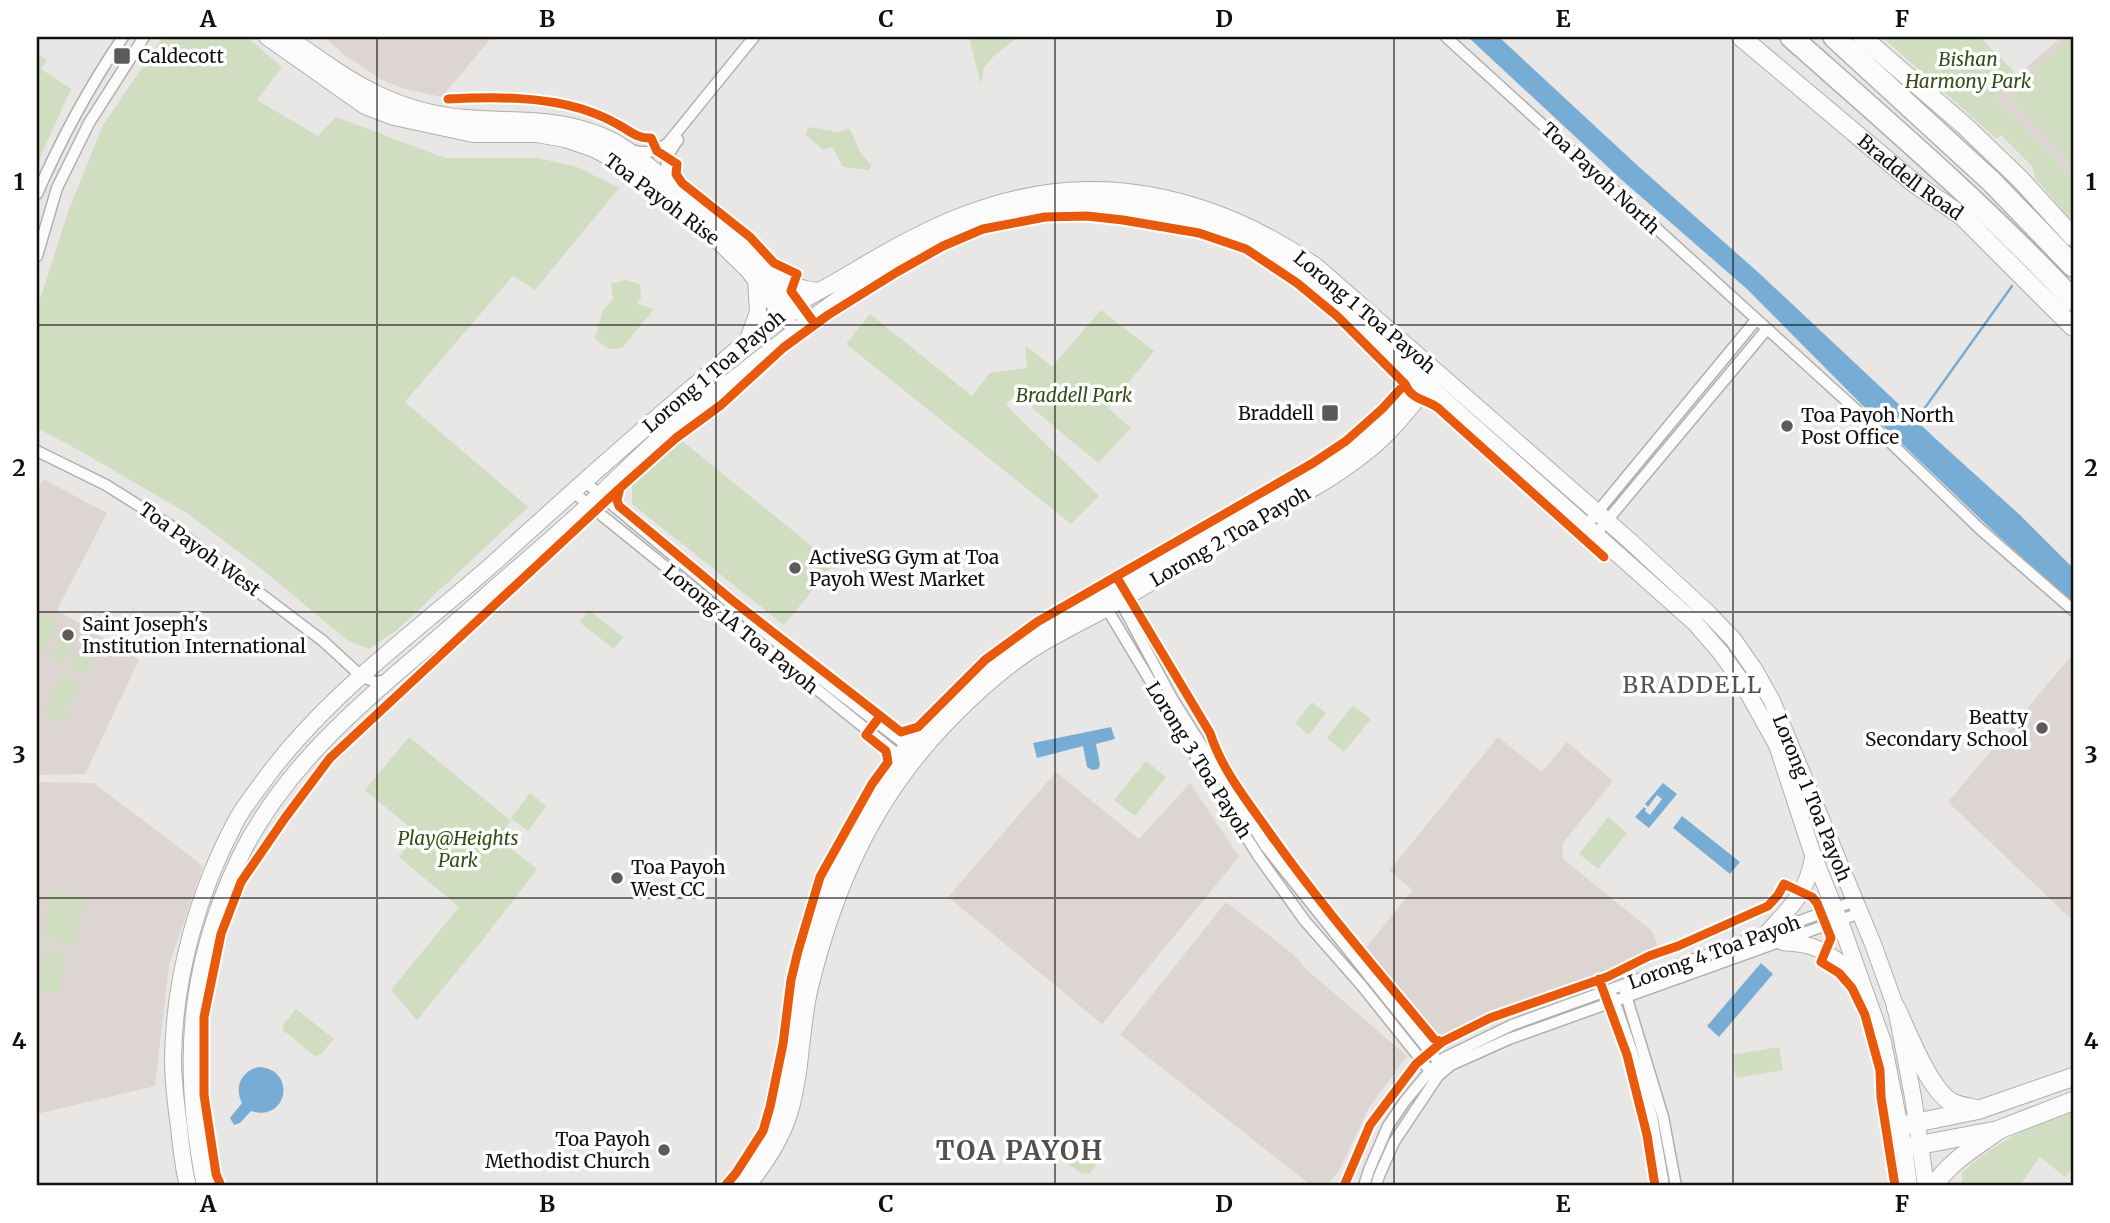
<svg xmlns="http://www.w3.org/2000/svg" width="2110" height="1223" font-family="Merriweather,serif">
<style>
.built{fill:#dcd5d1}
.green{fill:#d0ddc1}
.water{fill:#77add4}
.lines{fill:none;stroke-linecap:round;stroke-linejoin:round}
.stream{stroke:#77add4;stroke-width:2.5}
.street-casing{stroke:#b0afae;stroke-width:13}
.secondary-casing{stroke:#b0afae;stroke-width:18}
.primary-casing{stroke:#b0afae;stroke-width:20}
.highway-casing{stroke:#b0afae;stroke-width:24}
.street{stroke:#fcfbfb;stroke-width:10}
.secondary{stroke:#fcfbfb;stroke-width:16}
.primary{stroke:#fcfbfb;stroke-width:18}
.highway{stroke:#fcfbfb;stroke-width:21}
.cycleway-casing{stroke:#fff;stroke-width:13}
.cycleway{stroke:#e8590c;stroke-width:9}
.grid{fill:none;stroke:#11100f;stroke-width:2;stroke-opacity:0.55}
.poi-dot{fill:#5d5b5a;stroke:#fff;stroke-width:2.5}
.labels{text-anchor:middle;stroke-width:7;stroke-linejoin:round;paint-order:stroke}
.poi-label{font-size:19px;fill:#11100f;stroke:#fff;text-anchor:start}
.park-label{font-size:19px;font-style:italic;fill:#344d15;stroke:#fff}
.street-label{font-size:19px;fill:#11100f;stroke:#fff}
.quarter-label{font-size:23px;letter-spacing:2px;fill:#53504e;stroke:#fff}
.district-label{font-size:26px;font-weight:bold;letter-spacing:2px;fill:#53504e;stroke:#fff}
.neatline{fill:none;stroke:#11100f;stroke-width:2.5}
.grid-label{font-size:23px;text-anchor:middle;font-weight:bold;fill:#11100f}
</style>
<rect width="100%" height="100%" fill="#e9e7e5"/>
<!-- built -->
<path class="built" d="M325,37H492L442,97L405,89L382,80L343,54Z
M2062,37H2073V178L1995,98L2017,75Z
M43,479L107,513L57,610L139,660L85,774L37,775V491Z
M2073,654V921L1948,802Z
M1498,737L1542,772L1567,742L1613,781L1562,844L1563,859L1652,931L1659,950L1437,1045L1358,957L1413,890L1389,871Z
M1056,772L1139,839L1190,783L1239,857L1102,1024L948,897Z
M37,782L94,783L203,866L169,965L155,1086L37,1114Z
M1226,902L1294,955L1307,970L1407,1056L1368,1109L1339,1171L1326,1186H1312L1120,1035Z"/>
<!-- green -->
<path class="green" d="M163,37H247L282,67L257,100L318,136L336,117L445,158H538L577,167L619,188L535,290L513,276L405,402L528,507L397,630L369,649L347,640L263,570L187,513L80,451L37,428V309L68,212L103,125Z
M969,37H1018L993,57L984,67L981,84Z
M1882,37H1980L2017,75L1995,98L2073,178V222L2036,179L2032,166L2001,135L1997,139Z
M2069,37H2073V157L2069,161L2007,97Z
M37,54L47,60L41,69L71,89L37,164Z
M809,127L837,132L850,129L860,152L871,165L869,170L843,167L832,147L823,150L806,135L807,130Z
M625,280L640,284L641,298L637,304L654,309L622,348C608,351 604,347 595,338L603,310L613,299L611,284Z
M1101,310L1154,351L1108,408L1131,428L1098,463L1032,408L1034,401L1030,396L1021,398L1015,394L1006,405L1099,496L1071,524L846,344L870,314L972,396L990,373L1027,368L1025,345L1052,367Z
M681,440L834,564L784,625L632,504V484Z
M589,610L623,637L614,649L579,622Z
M39,612L58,621L40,657L37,655V617Z
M64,627L78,634L63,664L49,657Z
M84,636L101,644L86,675L70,667Z
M61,674L81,683L63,723L43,714Z
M1312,702L1326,713L1309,735L1295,723Z
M1353,705L1371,719L1344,752L1327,738Z
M409,737L511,821L498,838L537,869L485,937L417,1020L391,990L459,907L399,857L418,834L365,790Z
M1146,761L1166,777L1135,816L1114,800Z
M530,793L546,806L528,831L511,818Z
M1608,817L1627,833L1598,869L1579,854Z
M50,890L84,897L74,946L43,939Z
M44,949L66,953L59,993L37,989Z
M296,1009L334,1039L320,1055L315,1056L283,1030V1025Z
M1779,1047L1783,1070L1736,1078L1732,1055Z
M2073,1109V1168L2065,1177L2040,1157L2019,1186H1962V1172C1998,1141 2030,1126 2073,1109Z
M1078,1146L1083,1151L1086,1148L1095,1154L1097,1164L1089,1174L1081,1173L1065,1162Z"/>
<!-- water -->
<path class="water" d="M1468,37H1499L1638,166L1759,273L1938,441L2020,515L2073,568V603L1993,531L1876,419L1747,289L1623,181Z
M1111,727L1115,739L1096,744L1100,765L1098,769L1092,770L1087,767L1083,746L1037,758L1033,743Z
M1663,783L1677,794L1649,828L1635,817L1644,807L1646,809L1645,811L1650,815L1662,799L1657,795L1648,807L1645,804Z
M1682,816L1740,862L1730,874L1673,828Z
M1761,963L1773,974L1719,1037L1707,1026Z
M259,1067C297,1069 288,1123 251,1111L240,1123L234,1125L230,1118L242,1103C234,1087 241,1071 259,1067Z"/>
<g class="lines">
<!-- stream -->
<path class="stream" d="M1914,423L2012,286"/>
<defs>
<path id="street" d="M1446,37L1863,416L1980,529L2073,610
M631,150C646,154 655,153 668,143L754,37
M669,183C663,166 667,154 678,140
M37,194C61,139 89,87 123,37
M37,256L57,188L89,123L144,37
M37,451L106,485L171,526L323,641L361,676L375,682L389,680
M585,482L826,683L910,748
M573,492L903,759
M1585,527L1756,320
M1595,535L1767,329
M1118,597L1173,700L1266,847L1430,1052L1445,1068
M1104,604L1208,777L1259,857L1305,921L1362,986L1430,1071L1437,1077
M1625,992L1663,1117L1676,1186
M1613,997L1643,1083L1652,1117L1664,1186
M1364,1186L1369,1170L1388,1126L1405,1101L1430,1071L1444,1058L1512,1025L1855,901
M1376,1186L1379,1176L1394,1142L1438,1076L1451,1065L1509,1039L1860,913"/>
<path id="secondary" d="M267,37L365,106L394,117L473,134H537L565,139L594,149L611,158L679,207L709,232L748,270L787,321
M288,37C346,78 391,112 465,118C507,122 550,117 591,132C621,141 643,162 667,181C715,220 762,262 799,312
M771,274C786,284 802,290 819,291
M749,337L758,312L756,280
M1766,934C1789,909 1808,892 1813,857
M1783,942C1790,943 1799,943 1806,945C1826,949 1847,967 1859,982
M188,1186C183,1167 181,1147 179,1127C176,1105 173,1082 173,1059C174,977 198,892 236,821C244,806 255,793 265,779C328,693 416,632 495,562C561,502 626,443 694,386C723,362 750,337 780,315C801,300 824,289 846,276C921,230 995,192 1085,190C1168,188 1250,220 1317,267L1630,541L1708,613L1733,639L1754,669L1772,701L1873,944L1896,1008L1913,1097L1926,1186
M205,1186C181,1067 187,968 240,857C294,746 398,676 487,595C522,564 558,534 592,502C616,480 639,456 664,434C691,411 720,390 748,368C823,309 901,246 994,219C1100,189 1192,210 1287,260L1695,623L1721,653L1743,684L1777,745L1813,855L1842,927L1883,1042L1904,1148L1909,1186
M732,1186L758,1150L774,1117L780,1093L799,986L819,909L830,877L842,850L865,807L907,746L961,689L1014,646L1333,459L1379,422L1424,371
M747,1186C764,1165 781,1140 789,1114C802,1073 800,1028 810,987C831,902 862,824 918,755C947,719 990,678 1028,652C1058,632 1091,618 1121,600C1173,570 1224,538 1275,508C1288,500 1302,495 1315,487C1334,476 1353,463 1370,449C1394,430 1414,402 1434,379"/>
<g id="primary">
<path id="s1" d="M1741,37L1914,183L1962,216L2073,327"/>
<path d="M1862,37L1966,127L2021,180L2073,237"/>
<path d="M1896,1008C1908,1033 1930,1092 1953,1103C1960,1106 1968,1107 1975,1109"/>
<path d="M1900,1126L1978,1110L2073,1077"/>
<path d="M1904,1148L1998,1130L2073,1101"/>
<path d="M1934,1186C1948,1163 1974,1148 1996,1132"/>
</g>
<path id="highway" d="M1791,37C1887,122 1985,206 2073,300
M1834,37L1992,182L2073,266"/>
</defs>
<!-- street casing -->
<use href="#street" class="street-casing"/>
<!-- secondary casing -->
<use href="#secondary" class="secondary-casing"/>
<!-- primary casing -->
<use href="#primary" class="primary-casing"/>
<!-- highway casing -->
<use href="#highway" class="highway-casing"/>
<!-- street -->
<use href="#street" class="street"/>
<!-- secondary -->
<use href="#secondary" class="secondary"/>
<!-- primary -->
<use href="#primary" class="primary"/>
<!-- highway -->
<use href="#highway" class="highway"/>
<defs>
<path id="cycleway" d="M448,99C492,97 540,96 582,109C594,113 607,118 617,124C629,130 637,139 651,138L657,151L677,164L676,174L682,183L750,237L774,263L797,274L791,291L815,324
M1405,384L1382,409L1346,441L1313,463L1037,622L985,660L918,727L901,732L733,601L619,506L617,500L620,488L676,438L721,405L783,348L828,315L897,272L943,246L983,229L1045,217L1087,216L1123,220L1199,233L1246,249L1297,283L1337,316L1405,384C1412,401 1427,399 1438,408L1604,557
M1116,576L1210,733C1221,767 1243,796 1264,825C1316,900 1376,969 1434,1039L1442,1042
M1599,979L1627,1055L1647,1135L1655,1186
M221,1186L216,1174L204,1095V1017L221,934L241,882L285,818L330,758L620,488
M725,1186L736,1173L763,1131L770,1107L783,1044L791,980L798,951L820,877L872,784L888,762L886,751L866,735L880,716
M1344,1186L1370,1125L1416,1064L1442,1042L1490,1018L1607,977L1649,956L1678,946L1768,906L1778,895L1784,884L1812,897L1817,903L1831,938L1821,962L1839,973L1852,988L1865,1015L1880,1070L1881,1097L1895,1186"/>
</defs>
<!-- cycleway casing -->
<use href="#cycleway" class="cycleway-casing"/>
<!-- cycleway -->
<use href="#cycleway" class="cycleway"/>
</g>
<!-- grid -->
<path class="grid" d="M377,37V1186M716,37V1186M1055,37V1186M1394,37V1186M1733,37V1186M37,325H2073M37,612H2073M37,898H2073"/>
<!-- markers -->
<g class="poi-dot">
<rect x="113" y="47" width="18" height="18" rx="3.5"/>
<rect x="1321" y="404" width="18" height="18" rx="3.5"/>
<circle cx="1787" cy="426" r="7"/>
<circle cx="795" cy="568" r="7"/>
<circle cx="68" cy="635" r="7"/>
<circle cx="2042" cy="728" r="7"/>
<circle cx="617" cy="878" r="7"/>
<circle cx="664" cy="1150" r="7"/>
</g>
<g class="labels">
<!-- poi labels -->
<g class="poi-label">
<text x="138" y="63">Caldecott</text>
<text x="1314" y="420" text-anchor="end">Braddell</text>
<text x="1801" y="422">Toa Payoh North<tspan x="1801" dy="22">Post Office</tspan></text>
<text x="809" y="564">ActiveSG Gym at Toa<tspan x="809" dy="22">Payoh West Market</tspan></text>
<text x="82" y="631">Saint Joseph's<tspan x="82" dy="22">Institution International</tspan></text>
<text x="2028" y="724" text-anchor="end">Beatty<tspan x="2028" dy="22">Secondary School</tspan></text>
<text x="631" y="874">Toa Payoh<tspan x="631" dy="22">West CC</tspan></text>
<text x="650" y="1146" text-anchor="end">Toa Payoh<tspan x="650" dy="22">Methodist Church</tspan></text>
</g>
<!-- park labels -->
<g class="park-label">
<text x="1968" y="66">Bishan<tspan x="1968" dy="22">Harmony Park</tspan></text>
<text x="1074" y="402">Braddell Park</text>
<text x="458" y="845">Play@Heights<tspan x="458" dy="22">Park</tspan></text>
</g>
<!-- street labels -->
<g class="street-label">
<text dy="7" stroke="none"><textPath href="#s1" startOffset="220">Braddell Road</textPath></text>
<text transform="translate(1601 178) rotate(43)" y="7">Toa Payoh North</text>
<text transform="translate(662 199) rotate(37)" y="7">Toa Payoh Rise</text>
<text transform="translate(1365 312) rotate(40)" y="7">Lorong 1 Toa Payoh</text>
<text transform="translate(714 371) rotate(-40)" y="7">Lorong 1 Toa Payoh</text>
<text transform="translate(1230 536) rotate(-30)" y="7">Lorong 2 Toa Payoh</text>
<text transform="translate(200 549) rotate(36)" y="7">Toa Payoh West</text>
<text transform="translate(741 629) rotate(39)" y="7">Lorong 1A Toa Payoh</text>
<text transform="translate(1199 760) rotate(58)" y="7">Lorong 3 Toa Payoh</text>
<text transform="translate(1812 798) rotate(68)" y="7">Lorong 1 Toa Payoh</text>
<text transform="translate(1714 952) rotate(-20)" y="7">Lorong 4 Toa Payoh</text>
</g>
<!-- quarter labels -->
<g class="quarter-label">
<text x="1693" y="693">BRADDELL</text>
</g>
<!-- district labels -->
<g class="district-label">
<text x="1020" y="1160">TOA PAYOH</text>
</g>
</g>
<!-- border -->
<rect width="2110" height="1223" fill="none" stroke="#ffffff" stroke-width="77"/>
<rect x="38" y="38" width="2034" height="1146" class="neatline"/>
<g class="grid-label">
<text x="208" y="27">A</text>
<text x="547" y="27">B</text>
<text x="886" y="27">C</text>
<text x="1224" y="27">D</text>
<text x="1563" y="27">E</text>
<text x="1902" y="27">F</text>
<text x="19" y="190">1</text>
<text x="2091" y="190">1</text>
<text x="19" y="476">2</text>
<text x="2091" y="476">2</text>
<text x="19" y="763">3</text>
<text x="2091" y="763">3</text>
<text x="19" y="1049">4</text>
<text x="2091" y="1049">4</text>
<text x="208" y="1212">A</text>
<text x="547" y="1212">B</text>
<text x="886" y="1212">C</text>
<text x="1224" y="1212">D</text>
<text x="1563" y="1212">E</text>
<text x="1902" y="1212">F</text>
</g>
</svg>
